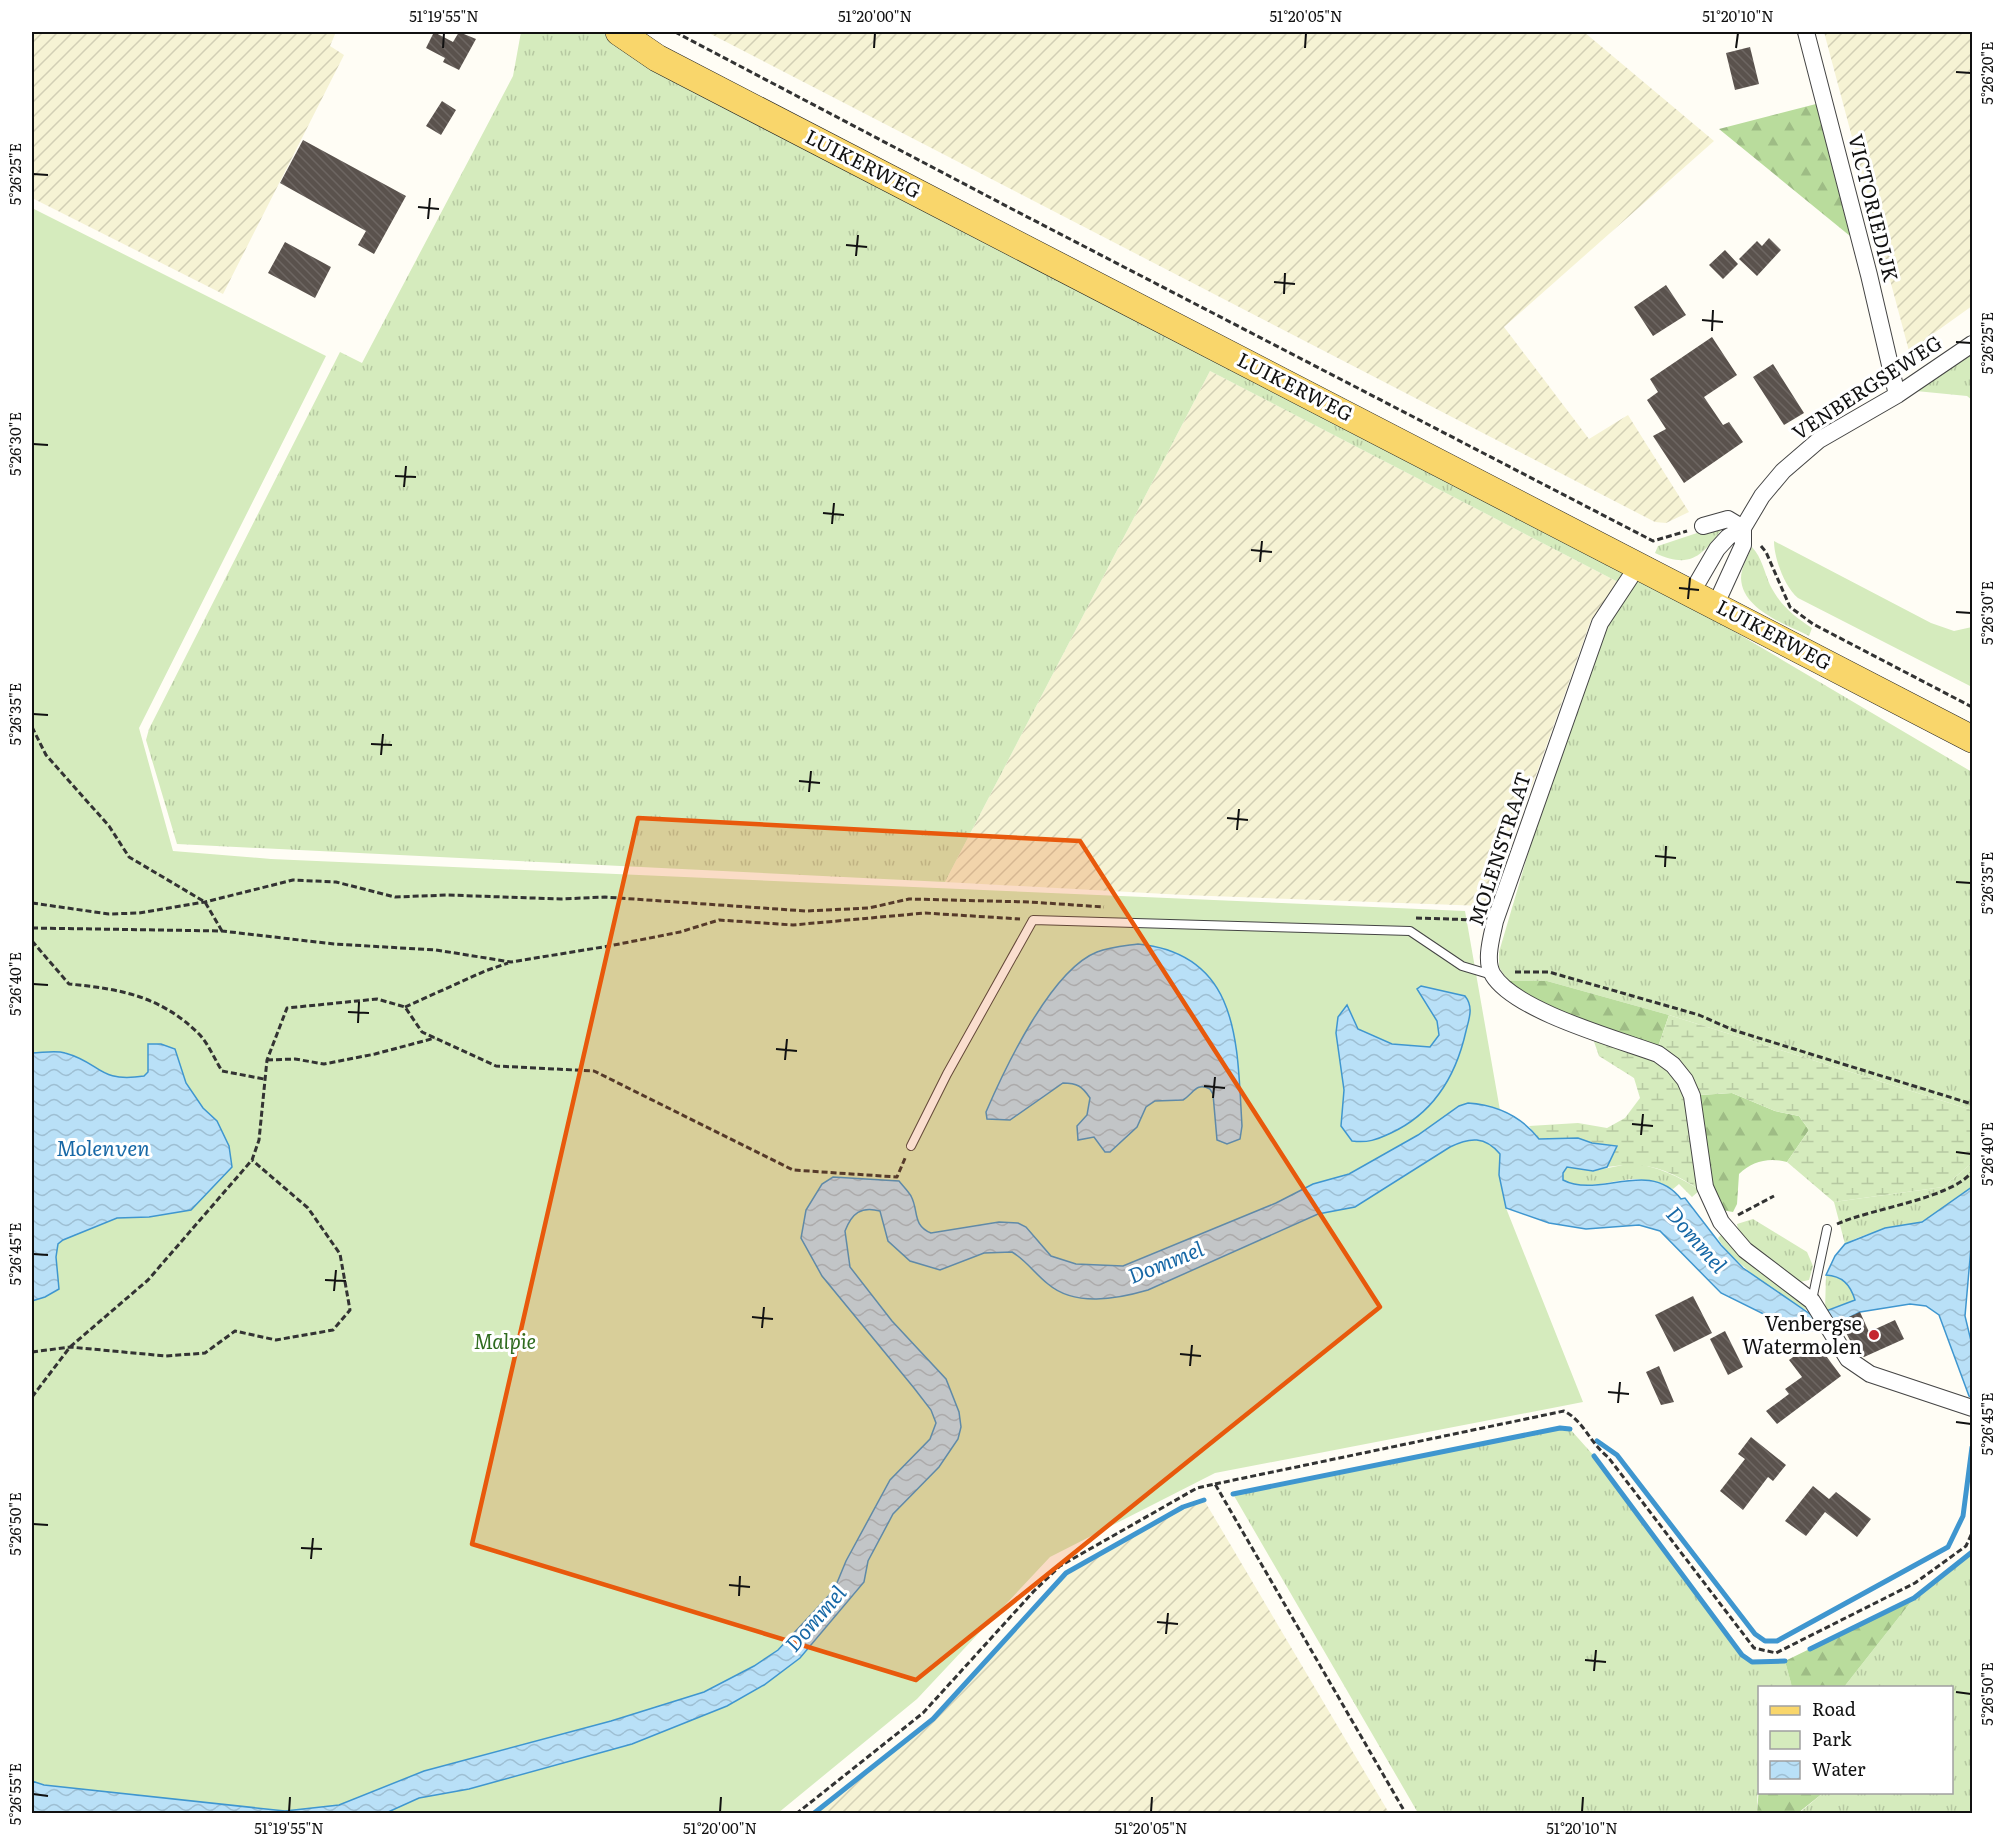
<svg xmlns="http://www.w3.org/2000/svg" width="2004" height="1845" font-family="Literata,serif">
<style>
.farmland{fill:url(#farmland-furrows)}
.grass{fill:url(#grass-tufts)}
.forest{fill:url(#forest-firs)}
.wetland{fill:url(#wetland-marsh)}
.park{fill:#d5ebbd}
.water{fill:url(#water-waves);stroke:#3f96cf;stroke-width:1.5}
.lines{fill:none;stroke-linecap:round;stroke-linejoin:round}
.stream{stroke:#3f96cf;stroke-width:5}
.building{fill:url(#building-back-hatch)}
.lane-casing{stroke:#444;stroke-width:10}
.street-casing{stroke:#444;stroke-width:18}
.primary-casing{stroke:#222;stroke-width:28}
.path{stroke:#333;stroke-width:3;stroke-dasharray:6 3;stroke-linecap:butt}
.lane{stroke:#fff;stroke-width:8}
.street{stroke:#fff;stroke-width:16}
.primary{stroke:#f9d66b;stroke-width:27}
.marked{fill:#e8590c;fill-opacity:0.2;stroke:#e8590c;stroke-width:4.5;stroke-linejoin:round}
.ticks{fill:none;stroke:#111;stroke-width:2}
.poi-dot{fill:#c4262e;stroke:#fff;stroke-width:2}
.labels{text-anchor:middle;stroke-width:6;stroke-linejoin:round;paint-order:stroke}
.street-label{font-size:20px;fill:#111;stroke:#fff}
.poi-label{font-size:20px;fill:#111;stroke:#fff;text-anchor:end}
.park-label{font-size:20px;font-style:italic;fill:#2f6b1f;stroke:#fff}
.water-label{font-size:21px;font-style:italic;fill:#1768a6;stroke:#fff}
.neatline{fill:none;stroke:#111;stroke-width:2}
.ticks-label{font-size:15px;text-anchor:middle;fill:#111}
</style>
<defs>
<pattern id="farmland-furrows" width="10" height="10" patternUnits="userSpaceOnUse" patternTransform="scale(1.5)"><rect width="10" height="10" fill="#f6f3d4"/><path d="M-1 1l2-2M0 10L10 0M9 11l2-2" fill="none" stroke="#d2cfb5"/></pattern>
<pattern id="grass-tufts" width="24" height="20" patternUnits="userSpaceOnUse" patternTransform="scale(1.5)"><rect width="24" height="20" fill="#d5ebbd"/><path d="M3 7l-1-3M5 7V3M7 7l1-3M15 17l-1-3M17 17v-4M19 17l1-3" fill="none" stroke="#b6c8a1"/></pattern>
<pattern id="forest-firs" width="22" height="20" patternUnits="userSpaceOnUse" patternTransform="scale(1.5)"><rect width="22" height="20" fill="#b9dc9c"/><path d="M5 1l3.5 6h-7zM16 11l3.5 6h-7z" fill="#9ebc85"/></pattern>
<pattern id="wetland-marsh" width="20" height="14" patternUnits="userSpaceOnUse" patternTransform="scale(1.5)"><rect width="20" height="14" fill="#d5ebbd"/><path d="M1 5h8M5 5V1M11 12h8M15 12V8" fill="none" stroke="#b6c8a1"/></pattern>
<pattern id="water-waves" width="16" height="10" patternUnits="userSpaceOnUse" patternTransform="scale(1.5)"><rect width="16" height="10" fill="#b9e0f7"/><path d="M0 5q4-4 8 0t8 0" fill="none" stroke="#9ebfd3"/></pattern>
<pattern id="building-back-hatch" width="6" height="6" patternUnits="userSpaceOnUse" patternTransform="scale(1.5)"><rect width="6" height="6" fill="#5a524d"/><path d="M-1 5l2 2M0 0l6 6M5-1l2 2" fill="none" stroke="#6d6662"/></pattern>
</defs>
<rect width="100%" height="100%" fill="#fffdf5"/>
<!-- farmland -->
<path class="farmland" d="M32,32H336L330,46L344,55L223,294L32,198Z
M707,32H1584L1714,141L1504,327L1589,439L1628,415L1689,512L1666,523L1655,522Z
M1824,32H1972V306L1909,351Z
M1210,371L1618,582L1591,620L1535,778L1484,906L1184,895L945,882Z
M1204,1500L1389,1813H813L933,1719L1066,1573L1183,1507Z"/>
<!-- grass -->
<path class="grass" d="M521,32H602L620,46L1624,573L1618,582L1210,371L945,882L177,844L146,740L149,729L340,352L362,363L513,76Z
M1972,352V400L1967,396L1916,391Z
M1712,528L1722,529C1701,557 1690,569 1655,553L1658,546Z
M1752,547C1762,558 1764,571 1770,585C1780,605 1794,616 1812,628L1809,636C1786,624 1742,610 1741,578C1741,568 1748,556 1752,547Z
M1638,579L1696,609L1972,772V1110L1669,1015L1547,981H1508L1499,967V952L1550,779L1607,624Z
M1633,1163C1658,1167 1678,1176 1700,1190L1692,1197L1679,1184L1673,1189C1661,1184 1650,1180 1637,1179C1613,1179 1585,1192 1563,1180V1173L1567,1167L1593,1171Z
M1972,1163V1187C1961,1200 1938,1215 1922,1221C1897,1231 1873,1228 1845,1244L1834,1202L1943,1187Z
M1753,1219L1807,1252L1813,1266L1809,1280L1800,1282C1786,1271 1738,1241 1737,1224Z
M1722,1234L1796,1295L1813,1312C1792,1308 1726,1257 1718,1238Z
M1826,1275C1842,1276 1850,1284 1855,1300L1825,1311Z
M1560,1428L1570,1429L1594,1456L1742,1655L1752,1662L1785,1661L1792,1687L1760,1688L1757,1813H1418L1233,1494Z
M1972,1552V1813L1798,1814L1823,1793L1952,1792V1688L1844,1687L1914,1598Z"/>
<!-- forest -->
<path class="forest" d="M1816,104L1850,236L1719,129Z
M1508,981H1547L1669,1015L1658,1047L1537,1003Z
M1732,1093L1775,1111L1799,1116L1809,1130L1787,1162C1769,1157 1752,1161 1739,1174L1737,1204L1733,1212L1721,1210L1711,1179L1699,1095Z
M1914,1598L1844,1687H1792L1785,1661Z
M1759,1787L1760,1792L1823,1793L1798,1813H1757Z"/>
<!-- wetland -->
<path class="wetland" d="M1669,1015L1972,1110V1163L1943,1187L1834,1202L1787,1162L1809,1130L1799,1116L1775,1111L1732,1093L1699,1095L1658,1047Z
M1592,1036C1612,1044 1638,1050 1657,1062C1697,1088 1694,1147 1700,1190C1667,1168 1646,1161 1607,1167L1616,1146L1592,1143L1578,1138L1539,1139L1529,1126L1578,1123L1607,1128L1625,1118L1640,1098L1634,1078L1599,1056Z"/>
<!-- park -->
<path class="park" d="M32,208L326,356L139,728L173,851L271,859L1465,911L1501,1116L1506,1208L1583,1402L1215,1473L1050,1557L917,1699L778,1813H32Z
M1774,541L1931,623L1954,631L1972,627V687L1798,598C1785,588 1774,558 1774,541Z"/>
<!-- water -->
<path class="water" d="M1138,944C1241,954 1237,1045 1242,1126L1240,1139L1227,1144L1217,1140L1213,1094L1210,1089C1196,1082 1194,1093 1183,1100L1155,1101L1146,1107L1137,1127L1110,1152H1105L1094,1137L1078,1140L1077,1126L1087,1115L1090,1098C1082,1086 1077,1083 1063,1083L1010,1120L987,1119L986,1112C1005,1068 1051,970 1097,952C1110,947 1124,946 1138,944Z
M1421,986L1465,996C1474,1007 1469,1019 1466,1031C1456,1076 1434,1113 1391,1133C1376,1140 1368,1143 1352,1141L1341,1126L1344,1090L1336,1033L1338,1017L1347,1005L1358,1029L1392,1044L1430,1047L1439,1035L1437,1021L1417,989Z
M148,1044H161L175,1049L186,1083L203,1108L217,1121L229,1146L232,1167L191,1210L149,1217L117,1218L63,1240L58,1244L56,1257L59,1289L45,1297L32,1301V1053C42,1053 55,1050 65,1053C102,1063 97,1083 144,1076L148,1072Z
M1468,1103C1497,1105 1521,1116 1539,1139L1578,1138L1592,1143L1617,1146L1607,1167L1593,1171L1567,1167L1563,1173V1180C1599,1199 1649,1158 1681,1199L1685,1198L1721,1245L1743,1268L1813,1316L1855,1300C1850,1284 1842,1276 1826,1275L1835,1256L1845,1244L1885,1228L1922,1222L1972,1187V1236L1965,1316L1972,1345V1398L1969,1396L1939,1315L1926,1306L1910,1304L1860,1312L1833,1326L1802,1333L1721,1293L1660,1231L1639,1225L1586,1229L1549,1223L1506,1208L1499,1175L1500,1154C1485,1136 1470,1137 1450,1147L1355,1207L1318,1214L1148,1290C1117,1299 1075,1307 1048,1284C1035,1274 1026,1260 1012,1252L984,1253L940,1270L910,1261L888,1241L880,1211C861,1206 852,1213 845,1231L850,1267L892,1321L946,1379L959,1412L961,1427L958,1439L939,1467L893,1514L868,1561L864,1582L800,1658L764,1685L727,1706L632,1744L469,1789L419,1798L386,1813L32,1812V1781L44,1785L285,1811L339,1805L424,1771L611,1721L704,1692L754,1666L778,1650L834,1590L846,1561L890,1480L930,1439L936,1423L931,1410L914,1388L822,1276L801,1238L806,1210L822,1184L833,1177L899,1181C903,1186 908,1191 911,1196C919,1211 912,1225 931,1233L999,1222L1018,1223L1026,1227L1051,1256L1076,1264L1123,1266L1276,1203L1313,1184L1349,1174L1418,1135L1459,1106Z"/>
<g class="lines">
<!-- stream -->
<path class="stream" d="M1597,1441L1617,1455L1755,1634L1765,1641H1777L1948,1547L1963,1516L1972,1447
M1594,1456L1742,1655L1752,1662L1785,1661
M1233,1494L1560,1428L1570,1429
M1810,1649L1914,1598L1972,1552
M813,1814L933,1719L1066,1573L1183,1507L1204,1500"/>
</g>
<!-- building -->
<path class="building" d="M434,32L453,42L459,32L476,39L459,70L443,62L445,58L426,48Z
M1750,47L1759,84L1735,90L1726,53Z
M442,101L456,110L441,135L426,126Z
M303,140L406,196L374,254L358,245L366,231L280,183Z
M1769,238L1781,250L1757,276L1739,259L1757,241L1762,246Z
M285,242L331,267L315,298L268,273Z
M1725,250L1738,264L1723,279L1709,265Z
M1666,285L1686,315L1653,336L1634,307Z
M1712,337L1737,375L1704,397L1723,425L1729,422L1743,442L1684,483L1653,436L1666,429L1647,400L1658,392L1650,379Z
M1773,364L1804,413L1784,425L1753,377Z
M1693,1296L1712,1333L1674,1352L1655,1315Z
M1860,1312L1869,1332L1895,1320L1904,1339L1864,1357L1856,1352L1840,1321Z
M1725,1331L1743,1367L1728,1375L1710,1339Z
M1815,1341L1841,1376L1777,1424L1766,1411L1789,1394L1785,1389L1802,1377L1789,1360Z
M1659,1366L1674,1402L1661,1405L1646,1372Z
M1751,1437L1786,1465L1773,1481L1768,1477L1743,1510L1720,1491L1745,1459L1738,1454Z
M1813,1486L1829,1499L1836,1492L1871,1519L1857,1537L1825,1512L1806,1536L1785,1521Z"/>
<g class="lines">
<defs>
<path id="lane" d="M911,1146L947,1074L1033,920L1410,931L1462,966L1492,975
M1812,1300L1827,1229"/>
<path id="street" d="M1806,32L1869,275L1897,395
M1703,526L1728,519L1743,528
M1639,564L1600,623L1495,921C1492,936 1484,961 1493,975C1515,1011 1617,1039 1658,1054L1673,1065L1685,1080L1692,1096L1705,1187L1721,1222L1745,1250L1812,1301L1848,1359L1870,1374L1972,1408
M1692,592L1717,549L1728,537L1743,528L1762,496L1783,471L1819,440L1897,395L1972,344
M1716,604L1743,545V528"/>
<path id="primary" d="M619,32L657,58L1972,739"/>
</defs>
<!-- lane casing -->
<use href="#lane" class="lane-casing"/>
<!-- street casing -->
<use href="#street" class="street-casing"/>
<!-- primary casing -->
<use href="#primary" class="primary-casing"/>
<!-- path -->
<path class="path" d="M675,32L1012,209L1653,541L1687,531
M1761,546L1766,552L1790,607L1813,624L1972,707
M32,727L46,755L109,826L129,857L205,902L222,931
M32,903L109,914L139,913L205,902L293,880L336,882L395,897L447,895L561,899L605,897L806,911L869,908L909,899L1030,902L1104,907
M1416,918L1478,920
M32,928L222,931L334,944L436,950L511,962L609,946L680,932L719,920L793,925L925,913L1020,919
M32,941L69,984C121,989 161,996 200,1035C209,1045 215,1060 222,1071L264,1079
M1515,972H1549L1699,1015L1733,1030L1972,1104
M405,1007L485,971L508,963
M267,1060L295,1059L324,1064L375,1054L435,1038
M1738,1215L1774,1196
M1837,1224C1873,1208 1950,1199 1972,1172
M32,1352L70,1347L166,1356L205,1353L235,1331L276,1340L333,1330L350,1310L340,1254L308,1208L252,1160
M32,1397L70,1347L148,1280L252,1160L259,1140L267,1060L287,1008L377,999L405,1007L422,1032L496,1066L594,1071L793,1170L897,1177L906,1156
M1215,1484L1564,1411C1584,1421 1589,1442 1608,1457L1754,1648L1776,1653L1915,1583L1966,1546L1972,1533
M796,1814L923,1713L1034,1591L1060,1566L1197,1488L1215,1484L1406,1814"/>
<!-- lane -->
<use href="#lane" class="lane"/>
<!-- street -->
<use href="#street" class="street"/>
<!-- primary -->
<use href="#primary" class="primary"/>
</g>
<!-- marked area -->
<path class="marked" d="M638,818L1080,841L1380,1307L916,1680L472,1544Z"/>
<!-- ticks -->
<path class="ticks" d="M443,48L444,33M874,48L875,33M1305,48L1306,33M1736,48L1738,33M1956,72L1971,73M33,174L48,175M418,207L439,209M428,219L430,198M846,245L867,247M856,256L858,235M1274,282L1295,284M1284,294L1285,273M1702,320L1723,322M1712,331L1713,310M1956,342L1971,343M33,444L48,445M395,476L416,477M404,487L406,466M823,513L844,515M832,524L834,503M1251,550L1272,552M1260,562L1262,541M1679,588L1699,590M1688,599L1690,578M1956,612L1971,613M33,714L48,715M371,744L392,745M381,755L383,734M799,781L820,783M809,792L811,771M1227,818L1248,820M1237,830L1239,809M1655,856L1676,858M1665,867L1666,846M1956,882L1971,883M33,984L48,985M348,1012L369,1013M358,1023L359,1002M776,1049L797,1051M785,1060L787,1039M1204,1086L1225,1088M1213,1098L1215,1077M1632,1124L1653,1126M1641,1135L1643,1114M1956,1152L1971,1154M33,1254L48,1255M325,1280L346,1281M334,1291L336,1270M752,1317L773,1319M762,1328L764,1307M1180,1354L1201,1356M1190,1366L1192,1345M1608,1392L1629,1394M1618,1403L1620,1382M1956,1422L1971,1424M33,1524L48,1525M301,1548L322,1549M311,1559L313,1538M729,1585L750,1587M739,1596L740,1576M1157,1622L1178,1624M1166,1634L1168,1613M1585,1660L1606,1662M1594,1671L1596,1650M1956,1692L1971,1694M33,1794L48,1796M289,1812L290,1797M720,1812L721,1797M1151,1812L1152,1797M1582,1812L1583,1797"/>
<!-- markers -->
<circle class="poi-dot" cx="1874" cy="1335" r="6"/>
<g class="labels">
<!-- street labels -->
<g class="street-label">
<text transform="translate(863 164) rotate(27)" y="7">LUIKERWEG</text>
<text transform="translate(1873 208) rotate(76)" y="7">VICTORIEDIJK</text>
<text transform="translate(1295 387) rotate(27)" y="7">LUIKERWEG</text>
<text transform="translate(1867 388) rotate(-33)" y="7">VENBERGSEWEG</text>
<text transform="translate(1774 635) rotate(28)" y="7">LUIKERWEG</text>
<text transform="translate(1500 849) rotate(-72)" y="7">MOLENSTRAAT</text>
</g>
<!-- poi labels -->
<g class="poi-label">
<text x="1862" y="1331">Venbergse<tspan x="1862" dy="23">Watermolen</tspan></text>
</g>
<!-- park labels -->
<g class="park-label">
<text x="505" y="1349">Malpie</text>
</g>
<!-- water labels -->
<g class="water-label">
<text x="103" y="1156">Molenven</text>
<text transform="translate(1696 1240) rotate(49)" y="7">Dommel</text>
<text transform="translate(1166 1263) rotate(-22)" y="7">Dommel</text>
<text transform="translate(816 1619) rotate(-49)" y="7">Dommel</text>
</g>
</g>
<!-- border -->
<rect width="2004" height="1845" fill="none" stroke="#ffffff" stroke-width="66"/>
<!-- legend -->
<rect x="1758" y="1686" width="195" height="108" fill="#ffffff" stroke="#a0a0a0" stroke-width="1.5"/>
<rect x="1770" y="1706" width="30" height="9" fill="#f9d66b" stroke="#a0a0a0" stroke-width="1.5"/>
<text x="1812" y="1716" font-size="18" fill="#111111">Road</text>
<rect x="1770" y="1731" width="30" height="18" fill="#d5ebbd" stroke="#a0a0a0" stroke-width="1.5"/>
<text x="1812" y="1746" font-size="18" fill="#111111">Park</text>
<rect x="1770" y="1761" width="30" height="18" fill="url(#water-waves)" stroke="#a0a0a0" stroke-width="1.5"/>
<text x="1812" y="1776" font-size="18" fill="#111111">Water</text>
<rect x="33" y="33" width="1938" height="1779" class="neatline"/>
<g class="ticks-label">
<text x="444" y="22">51°19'55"N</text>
<text x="875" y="22">51°20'00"N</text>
<text x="1306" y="22">51°20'05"N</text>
<text x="1738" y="22">51°20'10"N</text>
<text transform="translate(1988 73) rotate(-90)" y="5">5°26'20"E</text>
<text transform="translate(16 174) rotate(-90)" y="5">5°26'25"E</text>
<text transform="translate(1988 343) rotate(-90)" y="5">5°26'25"E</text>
<text transform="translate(16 444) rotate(-90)" y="5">5°26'30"E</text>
<text transform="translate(1988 613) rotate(-90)" y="5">5°26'30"E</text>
<text transform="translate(16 714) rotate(-90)" y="5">5°26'35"E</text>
<text transform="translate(1988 883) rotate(-90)" y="5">5°26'35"E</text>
<text transform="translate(16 984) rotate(-90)" y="5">5°26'40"E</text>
<text transform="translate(1988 1154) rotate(-90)" y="5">5°26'40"E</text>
<text transform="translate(16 1254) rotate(-90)" y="5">5°26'45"E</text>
<text transform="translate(1988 1424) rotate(-90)" y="5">5°26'45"E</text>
<text transform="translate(16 1524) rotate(-90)" y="5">5°26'50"E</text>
<text transform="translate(1988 1694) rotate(-90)" y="5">5°26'50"E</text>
<text transform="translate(16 1794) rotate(-90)" y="5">5°26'55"E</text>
<text x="289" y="1834">51°19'55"N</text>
<text x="720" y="1834">51°20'00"N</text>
<text x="1151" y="1834">51°20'05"N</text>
<text x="1582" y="1834">51°20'10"N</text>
</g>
</svg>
